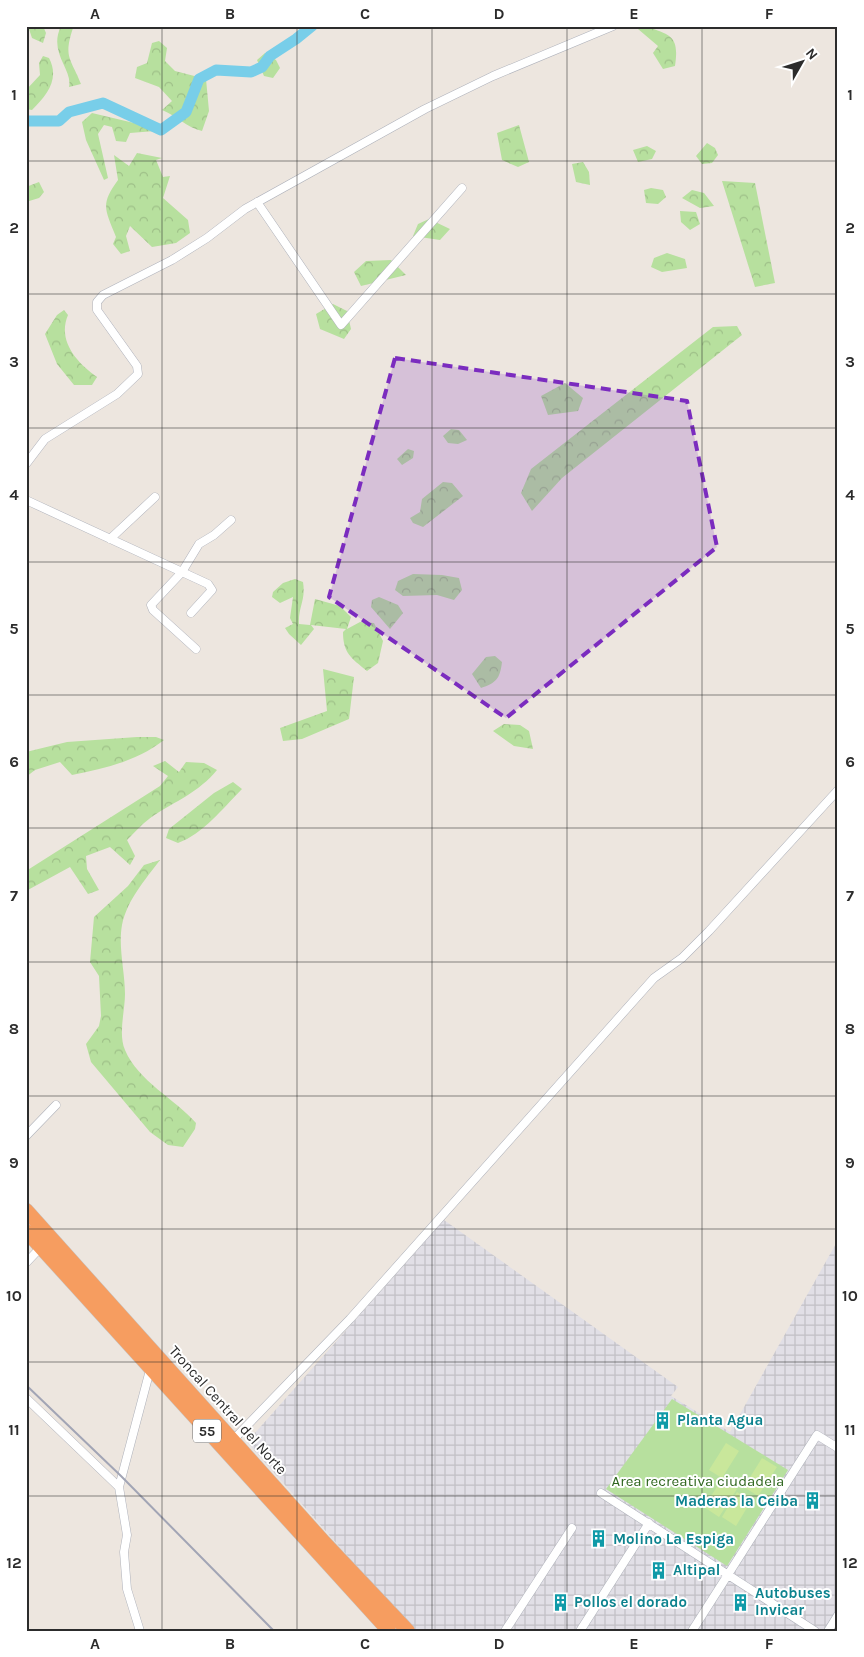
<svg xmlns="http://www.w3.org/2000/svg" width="864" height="1657" font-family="Karla,sans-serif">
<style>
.industrial{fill:url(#industrial-grid)}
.forest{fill:url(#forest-crowns)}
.park{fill:#b7e09e}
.pitch{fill:#c9e79b}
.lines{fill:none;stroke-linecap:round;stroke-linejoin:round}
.river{stroke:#78cee9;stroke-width:11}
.street-casing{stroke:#afb2bb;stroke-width:9}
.highway-casing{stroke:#c4c4c4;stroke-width:15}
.street{stroke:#fff;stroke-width:8}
.highway{stroke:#f69d60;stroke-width:14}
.rail{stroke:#a2a5b5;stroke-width:2}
.marked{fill:#7b2cbf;fill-opacity:0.2;stroke:#7b2cbf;stroke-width:4;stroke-dasharray:10 6;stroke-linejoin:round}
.grid{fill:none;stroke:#2c2c2c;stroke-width:1;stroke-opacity:0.55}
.labels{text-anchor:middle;stroke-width:4;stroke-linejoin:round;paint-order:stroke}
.shield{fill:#fff;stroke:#6b6b6b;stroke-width:1}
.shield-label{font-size:14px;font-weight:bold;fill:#2c2c2c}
.street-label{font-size:15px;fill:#2c2c2c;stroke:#fff}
.culture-label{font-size:15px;font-weight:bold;fill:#0d838f;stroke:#fff;text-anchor:start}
.park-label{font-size:15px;fill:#2f661e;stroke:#fff}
.neatline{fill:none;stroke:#2c2c2c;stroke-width:2}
.grid-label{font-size:16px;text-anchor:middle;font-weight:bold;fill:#2c2c2c}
</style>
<defs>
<pattern id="industrial-grid" width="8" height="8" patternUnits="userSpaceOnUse" patternTransform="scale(1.25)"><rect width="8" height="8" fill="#e1dfe6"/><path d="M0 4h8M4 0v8" fill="none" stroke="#c1c0c5"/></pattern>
<pattern id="forest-crowns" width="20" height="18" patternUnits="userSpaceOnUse" patternTransform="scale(1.25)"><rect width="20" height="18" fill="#b7e09e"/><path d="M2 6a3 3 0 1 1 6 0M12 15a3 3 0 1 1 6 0" fill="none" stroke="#9ec088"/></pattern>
</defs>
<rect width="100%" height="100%" fill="#ede6df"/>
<!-- industrial -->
<path class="industrial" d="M444,1220L678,1387L671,1396L730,1432L838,1240V1631H414L247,1442Z"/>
<!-- forest -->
<path class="forest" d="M28,26H43L46,33L43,43L32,38Z
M61,26L73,28C63,58 71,58 81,84L69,87C73,69 48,53 61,26Z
M647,27C673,35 679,38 675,66L663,69L653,53L658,46L638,29Z
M159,41L167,48L165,61L175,71L206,79L209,111L202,131C186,127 177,116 162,110L172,101L159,87L135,78L137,67L147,63L152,43Z
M265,53L276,60L280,68L273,78L264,76L257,60Z
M43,56L49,58C60,79 47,95 32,110L26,109V90L40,75L39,63Z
M92,113L155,128V131L130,133L126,142L116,141L112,127L104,125L98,134L108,178L104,180L86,140L82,122Z
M519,125L529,162L518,167L502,160L497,133Z
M707,143L715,148L718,155L712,163L702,164L696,156Z
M647,146L656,151L652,159L638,162L633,150Z
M137,153L162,158L156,160L163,177L170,176L163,198L188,220L190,233L176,243L152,247L130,226L126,236L130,251L121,254L113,244L116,237C105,209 100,205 118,180L114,155L129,166Z
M583,162L589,172L590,185L576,182L572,164Z
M722,181L755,183L775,283L755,287Z
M39,182L44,192L39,198L26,202V187Z
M651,188L663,190L666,197L658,204L646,203L644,190Z
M692,190L704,193L714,206L700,208L682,198Z
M680,211L696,212L700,224L690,230L681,222Z
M429,219L450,229L440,240L413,236L418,224Z
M667,253L685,259L687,268L662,272L651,267L654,258Z
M391,260L406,275L361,286L354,272L366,261Z
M333,304L347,311L351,329L344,339L320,329L316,314Z
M64,310L68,315C57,341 77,363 97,377L92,385H74L57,364L45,334L57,315Z
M737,326L742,335L562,478L532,511L521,493L531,469L713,327Z
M565,383L583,398L578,411L548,415L541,396Z
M451,429L459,430L467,440L458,444L448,443L443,436Z
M408,449L414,451L413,458L402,465L397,459Z
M443,482L452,483L463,496L423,527L413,523L410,518L420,512L422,499Z
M413,574L442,575L459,578L462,590L454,600L437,595L403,596L395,590L398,581Z
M295,579L303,582C306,601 298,606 299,624L310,625L315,599L340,606L351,617L347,629L360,622L374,623L383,641L378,663L367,671C351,658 343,653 343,632L346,629L311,625L314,629L301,645L289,634L285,628L293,624L290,618L293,597L280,603L272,597L273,592L283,583Z
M379,597L398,605L403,613L390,629L371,607L372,600Z
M495,656L502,662C500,679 496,683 481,688L472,674L486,657Z
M323,669L354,677L349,719L302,739L283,741L280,728L327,711Z
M504,724L520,725L529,731L533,749L514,746L493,731Z
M137,737H156L164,740C137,761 106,768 72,775L60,762L35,770L26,777V752L67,742Z
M165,761L179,772L186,762L204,763L217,770C199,792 176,801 153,816C144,822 135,832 127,840L135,856L130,865L110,847L86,856L87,869L99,890L88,894L70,867L26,891V871L160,786L168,776L153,766Z
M233,782L242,789C223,808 203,834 178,843L166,838L169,829L214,793Z
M160,860C145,880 127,900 122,925C118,947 125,972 125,994C125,1011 118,1034 125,1050C138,1081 175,1099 196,1123L195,1129L183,1147L168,1145L150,1132L91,1062L86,1044L99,1026L101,1016L99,976L90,962L94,917L128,886L144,865Z"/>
<!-- park -->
<path class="park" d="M672,1399L788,1470L727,1566L606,1489Z"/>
<!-- pitch -->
<path class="pitch" d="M726,1443L739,1451L722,1478L709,1470Z
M762,1458L777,1467L758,1496L744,1487Z
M722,1479L737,1489L719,1517L704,1507Z
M737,1492L751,1501L736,1526L722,1517Z"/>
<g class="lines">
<!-- river -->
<path class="river" d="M26,121H59L69,112L103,103L161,130L186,112L199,79L216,70L251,72L262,67L270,56L296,39L312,26"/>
<defs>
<path id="street" d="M257,202L341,325L462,188
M26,464L45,439L117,394L138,374L137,366L97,310V302L103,295L172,260L207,238L245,209L425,109L493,76L613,26
M26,500L208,584L212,590L191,613
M110,539L155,497
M196,649L153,610L151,605L182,572L199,544L214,535L231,520
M26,1136L56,1105
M26,1263L41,1247
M26,1398L119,1487
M233,1440L350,1319L654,978L682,958L709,931L838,790
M601,1493L815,1631
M140,1631L127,1589L124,1552L127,1535L119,1487L150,1370
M505,1631L572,1528
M580,1631L649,1523
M692,1631L817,1435L838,1448
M828,1631L838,1615"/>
<path id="highway" d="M26,1210L323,1541L408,1631
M26,1231L389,1631"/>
</defs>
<!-- street casing -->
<use href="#street" class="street-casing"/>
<!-- highway casing -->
<use href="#highway" class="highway-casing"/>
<!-- street -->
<use href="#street" class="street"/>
<!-- highway -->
<use href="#highway" class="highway"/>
<!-- rail -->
<path class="rail" d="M26,1385L121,1476L274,1631"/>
</g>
<!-- marked area -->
<path class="marked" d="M395,358L687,401L717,547L506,718L329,597Z"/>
<!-- grid -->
<path class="grid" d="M162,26V1631M297,26V1631M432,26V1631M567,26V1631M702,26V1631M26,161H838M26,294H838M26,428H838M26,562H838M26,695H838M26,828H838M26,962H838M26,1096H838M26,1229H838M26,1362H838M26,1496H838"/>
<!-- icons -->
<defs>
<symbol id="building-bare" viewBox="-9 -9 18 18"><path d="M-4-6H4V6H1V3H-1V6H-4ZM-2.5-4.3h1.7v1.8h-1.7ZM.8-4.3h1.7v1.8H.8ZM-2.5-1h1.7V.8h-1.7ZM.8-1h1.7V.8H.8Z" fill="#0f9aa8" stroke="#fff" stroke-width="2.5" paint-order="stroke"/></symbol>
</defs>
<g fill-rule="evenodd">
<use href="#building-bare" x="650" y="1408" width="25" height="25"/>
<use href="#building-bare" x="800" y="1488" width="25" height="25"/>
<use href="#building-bare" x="586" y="1526" width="25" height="25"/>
<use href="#building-bare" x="646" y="1558" width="25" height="25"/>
<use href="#building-bare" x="548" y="1590" width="25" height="25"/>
<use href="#building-bare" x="728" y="1590" width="25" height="25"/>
</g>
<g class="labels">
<!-- shield labels -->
<rect class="shield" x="193" y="1419.5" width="28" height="23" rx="4"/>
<g class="shield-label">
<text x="207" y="1436">55</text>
</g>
<!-- street labels -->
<g class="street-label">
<text transform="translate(228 1410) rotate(48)" y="5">Troncal Central del Norte</text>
</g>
<!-- culture labels -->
<g class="culture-label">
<text x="677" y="1425">Planta Agua</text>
<text x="798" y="1506" text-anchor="end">Maderas la Ceiba</text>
<text x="613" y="1544">Molino La Espiga</text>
<text x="673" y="1575">Altipal</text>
<text x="755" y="1598">Autobuses<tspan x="755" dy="17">Invicar</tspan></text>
<text x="574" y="1607">Pollos el dorado</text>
</g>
<!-- park labels -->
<g class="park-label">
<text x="698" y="1486">Area recreativa ciudadela</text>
</g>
</g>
<!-- border -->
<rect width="864" height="1657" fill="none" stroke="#ffffff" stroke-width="55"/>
<!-- north arrow -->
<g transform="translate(802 62) rotate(51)" stroke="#ffffff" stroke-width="4" paint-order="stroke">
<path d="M0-4L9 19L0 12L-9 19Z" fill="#2c2c2c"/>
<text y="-8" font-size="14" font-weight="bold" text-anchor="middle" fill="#2c2c2c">N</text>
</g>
<rect x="28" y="28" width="808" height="1602" class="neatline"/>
<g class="grid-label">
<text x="95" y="19">A</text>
<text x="230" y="19">B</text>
<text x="365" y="19">C</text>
<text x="499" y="19">D</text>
<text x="634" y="19">E</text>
<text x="769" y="19">F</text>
<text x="14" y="100">1</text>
<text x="850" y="100">1</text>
<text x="14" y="233">2</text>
<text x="850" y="233">2</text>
<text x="14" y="367">3</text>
<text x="850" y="367">3</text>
<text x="14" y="500">4</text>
<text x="850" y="500">4</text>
<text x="14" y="634">5</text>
<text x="850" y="634">5</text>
<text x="14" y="767">6</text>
<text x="850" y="767">6</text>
<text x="14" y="901">7</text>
<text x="850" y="901">7</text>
<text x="14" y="1034">8</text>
<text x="850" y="1034">8</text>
<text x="14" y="1168">9</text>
<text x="850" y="1168">9</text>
<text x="14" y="1301">10</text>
<text x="850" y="1301">10</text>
<text x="14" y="1435">11</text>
<text x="850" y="1435">11</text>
<text x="14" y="1568">12</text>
<text x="850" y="1568">12</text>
<text x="95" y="1649">A</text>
<text x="230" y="1649">B</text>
<text x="365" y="1649">C</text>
<text x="499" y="1649">D</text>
<text x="634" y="1649">E</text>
<text x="769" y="1649">F</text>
</g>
</svg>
